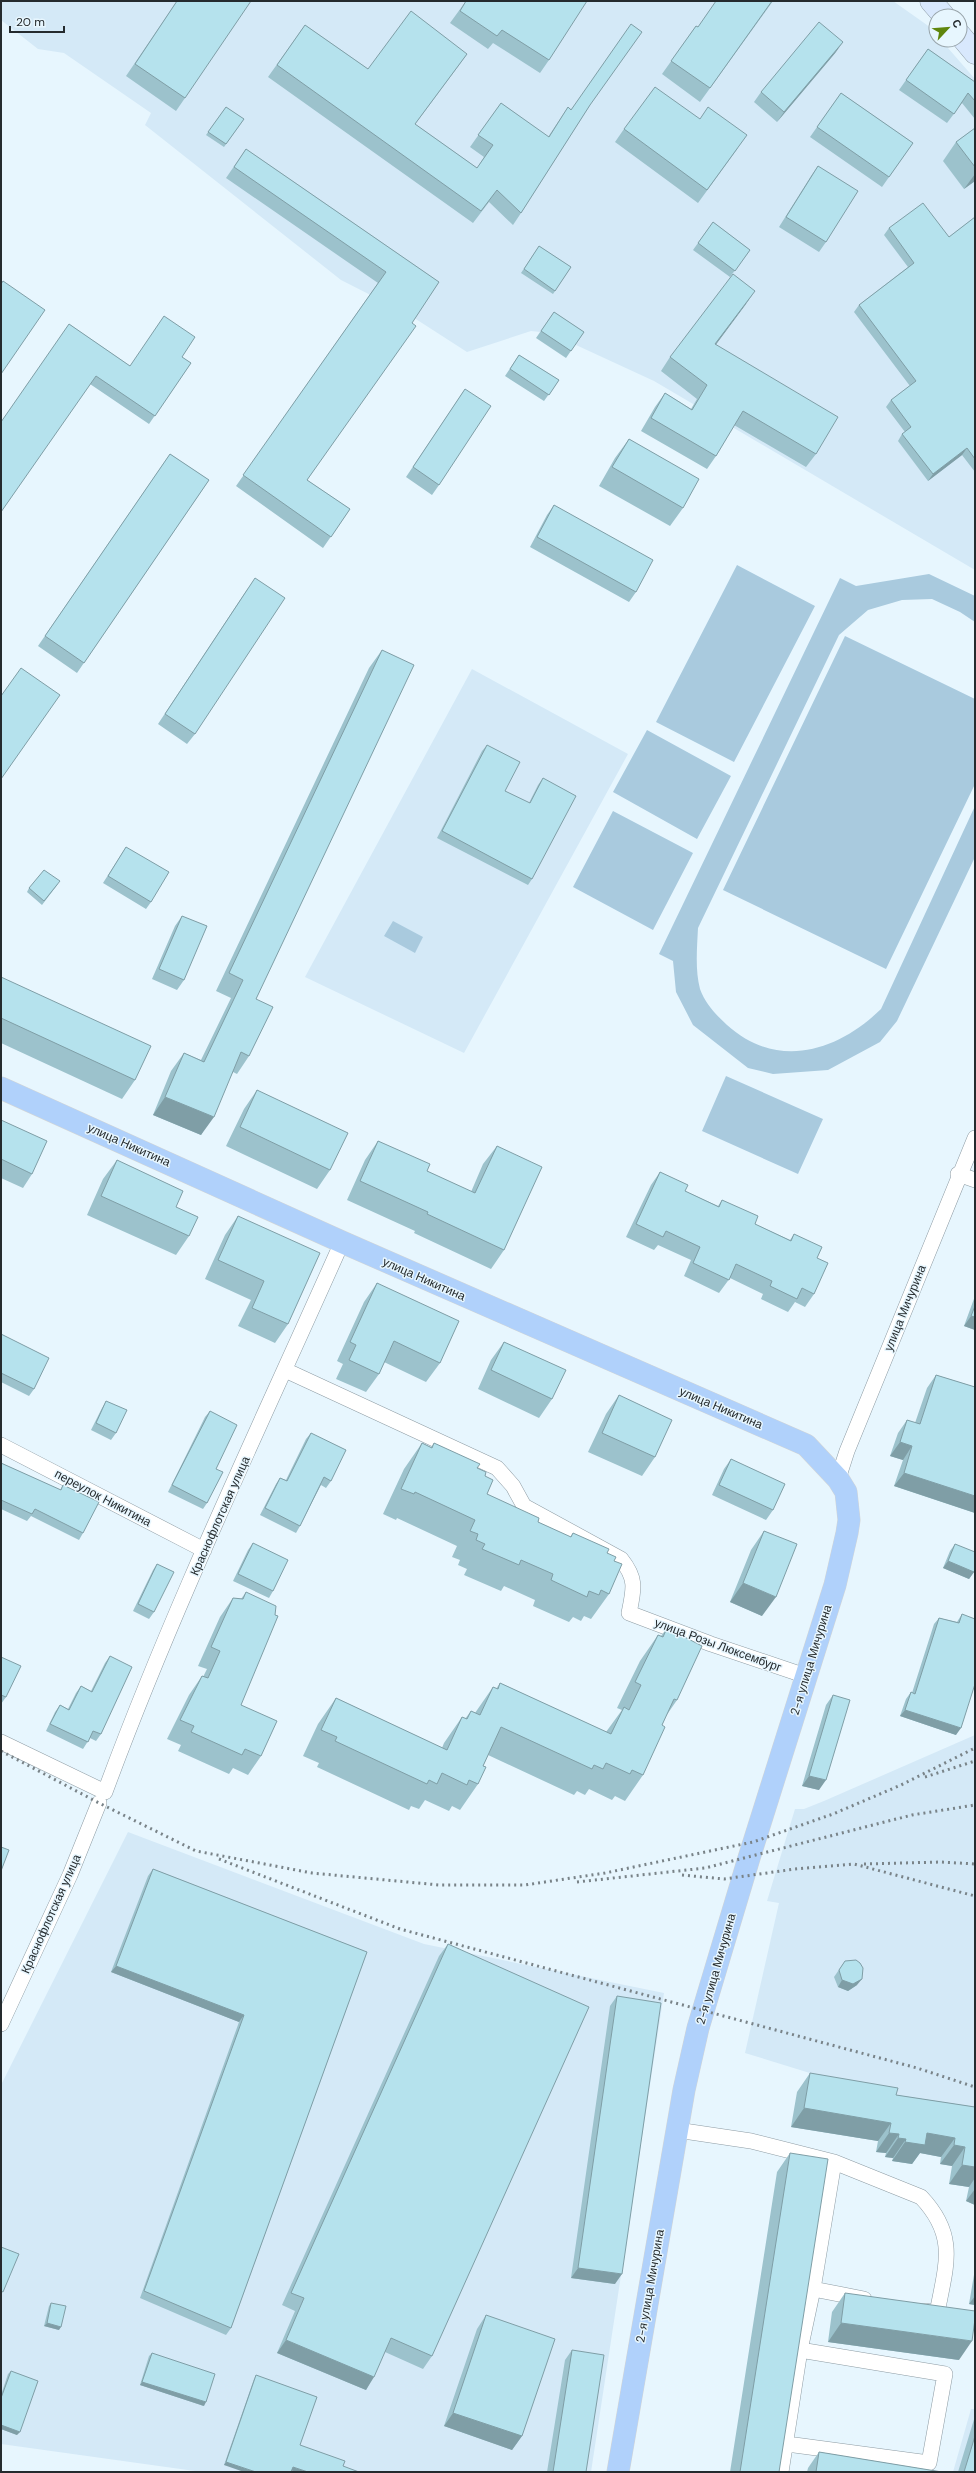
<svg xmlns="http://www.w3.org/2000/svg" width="976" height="2473" font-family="'DM Sans',sans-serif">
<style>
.built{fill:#d4e9f7}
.green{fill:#a9cade}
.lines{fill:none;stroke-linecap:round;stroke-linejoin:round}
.street-casing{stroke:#8e9ca4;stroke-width:16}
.secondary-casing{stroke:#8e9ca4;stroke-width:23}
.primary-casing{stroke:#d3d5d5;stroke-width:23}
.street{stroke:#fff;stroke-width:15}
.secondary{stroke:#d8e8fd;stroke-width:22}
.primary{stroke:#b0d1fb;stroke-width:22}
.rail{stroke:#798388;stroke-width:3;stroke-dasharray:2 4;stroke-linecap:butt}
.wall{fill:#9cc2cc}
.shaded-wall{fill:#7f9ea6}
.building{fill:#b5e2ed;stroke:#7f9ea6}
.labels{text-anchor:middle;stroke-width:3;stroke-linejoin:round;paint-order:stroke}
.street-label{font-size:12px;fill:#252b2e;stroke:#e7f6fe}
</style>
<rect width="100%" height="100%" fill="#e7f6fe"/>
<!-- built -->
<path class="built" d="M1,1H893L927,25L936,35V40H941L975,79V570L654,381L550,333L531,331L467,352L408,314L341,280L145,125L151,113L64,53L38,49L1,20Z
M472,669L628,754L464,1053L305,977Z
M975,1735V2124L745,2053L779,1903L767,1901L795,1809H804L824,1801Z
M128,1832L424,1944L664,1993L591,2472H202L1,2444V2085Z
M971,2409H975V2472H953Z"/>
<!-- green -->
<path class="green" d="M737,565L815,606L734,762L656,722Z
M929,574L975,596V622L960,612L932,599L902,600L868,610L839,635L698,928C697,948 695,970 700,989C705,1003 716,1015 727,1025C777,1070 837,1052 881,1009L975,806V857L897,1021L880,1042L828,1070L773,1074L748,1068L693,1025L676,992L673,961L659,954L840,578L856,586Z
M845,636L975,699V784L886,969L723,890Z
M647,730L731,776L697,839L613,792Z
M613,811L693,853L653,930L573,887Z
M393,921L423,937L415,953L384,936Z
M726,1076L823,1119L798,1174L702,1131Z"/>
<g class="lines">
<defs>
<path id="street" d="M958,1174L975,1180
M285,1370L497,1468L513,1486L524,1506L621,1559C637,1579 634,1589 629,1613L711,1644L806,1676
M1,1445L204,1550
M838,1479L847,1451L975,1138
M1,1742L105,1792C174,1605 261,1424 342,1242
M1,2024L70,1875L99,1803
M677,2130L751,2141L834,2162L921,2197C958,2236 946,2265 937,2313L925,2311
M813,2289L834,2162
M787,2444L929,2463L945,2374L800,2350
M781,2472L800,2350L813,2289L864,2299"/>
<path id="secondary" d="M931,1L944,16
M960,35L975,53"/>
<path id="primary" d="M1,1088L342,1242L806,1445L838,1479L846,1492L849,1520L847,1533L835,1585L749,1858L698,2028L684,2090L618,2472"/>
</defs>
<!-- street casing -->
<use href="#street" class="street-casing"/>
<!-- secondary casing -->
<use href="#secondary" class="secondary-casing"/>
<!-- primary casing -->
<use href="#primary" class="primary-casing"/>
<!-- street -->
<use href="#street" class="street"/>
<!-- secondary -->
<use href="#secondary" class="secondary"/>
<!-- primary -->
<use href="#primary" class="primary"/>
<!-- rail -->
<path class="rail" d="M1,1751L99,1803L196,1851L312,1873L439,1885H525L605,1873L753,1842L833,1814L901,1785L975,1748
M925,1777L975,1761
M219,1859L400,1929L917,2068L975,2087
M864,1864L941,1862L975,1864
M682,1875L724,1879L795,1869L854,1864L975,1896
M577,1882L705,1868L912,1815L975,1805"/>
</g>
<!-- wall -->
<path class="wall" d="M177,1L185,98L176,111L126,76Z
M466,1L549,60L540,73L493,43L488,49L450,23Z
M773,1L700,102L662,74L696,26L698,27Z
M305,25L368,69L467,54L415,124L477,168L484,157L470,147L501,103L548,137L568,107L571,109L590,105L521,213L513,225L489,202L473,223L268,77Z
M928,49L975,82V119L962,103L947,123L899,90Z
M836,52L777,122L754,102L761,92Z
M841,93L913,143L882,187L810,137Z
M226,107L244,119L224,147L206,135Z
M975,128V181L964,189L943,161L956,142Z
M624,129L738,148L698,203L615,142Z
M246,149L439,282L307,480L350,509L323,548L236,486L378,283L226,178Z
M818,166L826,242L819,252L779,227L811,176Z
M975,217V472L962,455L928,481L898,441L902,434L905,432L886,407L891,400L910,386L854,312L859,305L908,267L884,235L889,228L949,237Z
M713,222L750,250L730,277L693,250Z
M539,246L571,267L553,294L521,273Z
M746,304L716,344L816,454L806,467L734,425L716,456L707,469L641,431L655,407L665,393L691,409L697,399L661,371L670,357Z
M554,312L584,332L566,358L536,338Z
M69,324L130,366L182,357L191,363L149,424L90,384Z
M519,355L559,380L544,401L505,376Z
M465,389L439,485L432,495L406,477Z
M629,439L683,508L670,526L599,486L615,458Z
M170,454L209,480L77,673L38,646Z
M554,505L636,592L629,602L530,547L547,515Z
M248,588L195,734L187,744L158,724Z
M382,650L256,999L249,1056L237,1074L233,1072L201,1135L153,1115L171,1071L184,1053L201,1060L231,998L216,991L369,668Z
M487,745L505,791L529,803L538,785L543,778L532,879L528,885L437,838L482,751Z
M126,847L151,902L146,909L103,883Z
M58,884L42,905L27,892L29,888Z
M182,916L184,980L177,990L152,979L175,926Z
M1,977L135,1080L122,1099L1,1043Z
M257,1090L330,1170L317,1189L226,1146L244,1109Z
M1,1120L32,1174L23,1188L1,1178Z
M378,1141L427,1171L471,1192L483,1164L497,1146L504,1250L491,1269L414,1233L415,1231L347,1200L365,1160Z
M117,1160L176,1207L189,1236L176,1255L87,1215L103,1179Z
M660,1172L685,1191L718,1206L722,1200L755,1224L790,1240L794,1234L817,1258L814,1294L805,1307L795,1302L788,1312L761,1299L763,1294L730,1278L719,1293L684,1276L691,1260L658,1245L654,1250L626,1237L651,1185Z
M238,1216L288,1324L275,1343L238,1326L251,1300L205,1279L225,1235Z
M377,1283L440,1363L426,1382L384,1362L379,1374L366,1392L336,1379L343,1364L337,1361L364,1302Z
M975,1296V1330L964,1326Z
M1,1334L34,1389L29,1396L1,1382Z
M504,1342L552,1399L539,1418L478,1389L491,1360Z
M936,1375L975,1387V1513L894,1486L903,1460L890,1456L898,1433L907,1420L915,1423L927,1388Z
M619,1395L655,1457L642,1476L588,1452L606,1414Z
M106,1401L116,1433L111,1440L91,1430L102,1408Z
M210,1411L216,1469L207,1503L203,1509L168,1492L205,1417Z
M311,1433L331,1481L326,1488L321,1485L300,1526L296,1533L260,1515L276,1484L280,1478L286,1480L306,1439Z
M422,1443L431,1447L434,1443L477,1468L485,1476L487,1494L538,1522L570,1537L573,1533L607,1553L614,1561L609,1594L591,1619L584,1616L581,1621L573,1617L569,1622L533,1606L535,1600L504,1586L501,1591L464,1575L467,1569L458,1565L460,1560L452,1557L457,1546L397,1518L396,1520L383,1514L404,1469Z
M731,1459L773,1510L766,1520L712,1495L724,1469Z
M1,1463L60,1490L63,1485L83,1533L79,1540L31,1516L27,1521L1,1509Z
M764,1531L762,1616L730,1602L751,1550Z
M253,1543L273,1591L269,1598L233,1581L248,1550Z
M955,1544L974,1572L969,1579L943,1568L950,1551Z
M157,1564L154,1612L149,1619L133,1611L153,1570Z
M246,1592L241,1705L261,1756L248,1775L233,1768L229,1774L178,1751L181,1745L167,1739L189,1695L202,1676L203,1677L207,1669L198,1666L220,1617L233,1598L241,1599Z
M962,1614L956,1735L900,1716L906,1699L911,1692L912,1693L934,1624L939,1618L957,1622Z
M667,1628L677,1700L666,1716L662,1725L643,1775L625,1801L615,1796L612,1800L589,1789L585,1795L577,1791L574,1795L488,1755L483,1766L478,1784L460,1810L452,1806L449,1811L425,1800L419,1809L411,1806L409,1810L317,1767L319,1763L303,1756L318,1724L336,1698L442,1748L444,1743L462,1717L465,1719L471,1711L475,1713L493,1687L496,1689L500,1683L606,1732L622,1710L617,1708L640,1661L658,1635L661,1636Z
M110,1656L101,1734L96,1741L90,1738L83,1749L46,1731L55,1712L60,1705L68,1709L76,1693L81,1686L91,1691L105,1663Z
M1,1657L6,1697L1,1704Z
M833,1695L819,1790L802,1786L826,1705Z
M153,1869L367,1952L231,2328L226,2335L140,2298L239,2022L111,1972L148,1876Z
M448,1944L432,2356L423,2369L385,2352L366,2390L277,2353L295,2311L282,2305L439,1956Z
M845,1961L857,1985L848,1991L838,1987L834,1977Z
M617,1996L615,2284L571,2278L610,2006Z
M810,2073L896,2095L975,2107V2205L966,2201L969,2187L949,2184L952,2166L940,2164L941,2157L920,2153L912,2164L892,2161L893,2158L885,2157L886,2153L876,2152L878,2141L791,2127L797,2092Z
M790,2153L779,2472H730L777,2172Z
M975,2269V2305L969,2304Z
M845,2293L959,2360L828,2342L832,2312Z
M51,2303L59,2330L44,2326L49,2306Z
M486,2315L522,2436L512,2450L444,2426L477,2329Z
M572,2350L586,2472H547L565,2360Z
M152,2353L204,2406L140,2385L149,2356Z
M11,2371L17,2435L1,2429V2395L8,2374Z
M256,2375L291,2470L224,2465L254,2379Z
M975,2416V2472H958Z
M819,2452L942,2472H807L808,2468Z"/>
<!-- shaded-wall -->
<path class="shaded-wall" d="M843,42L836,52L777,122L784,112Z
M467,54L459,65L407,135L415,124Z
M975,174V181L964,189Z
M755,291L746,304L706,358L715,344Z
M967,448L962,455L928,481L933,474Z
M165,1097L214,1117L201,1135L153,1115Z
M971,1316L975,1317V1330L964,1326Z
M900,1442L912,1446L903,1460L890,1456Z
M904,1473L975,1496V1513L894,1486Z
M948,1561L974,1572L969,1579L943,1568Z
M743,1583L776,1597L762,1616L730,1602Z
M905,1710L961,1728L956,1735L900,1716Z
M809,1776L826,1780L819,1790L802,1786Z
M116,1966L244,2015L239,2022L111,1972Z
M862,1979L857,1985L848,1991L838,1987L842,1980Z
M804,2108L891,2123L878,2141L791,2127Z
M889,2133L899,2134L886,2153L876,2152Z
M927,2133L955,2138L941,2157L920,2153L912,2164L892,2161L905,2142Z
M898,2138L906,2139L893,2158L885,2157Z
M954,2145L965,2147L952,2166L940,2164Z
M962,2165L975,2167V2178L969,2187L949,2184Z
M975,2189V2205L966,2201Z
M578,2268L622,2274L615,2284L571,2278Z
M975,2296V2305L969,2304Z
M47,2323L61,2327L59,2330L44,2326Z
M841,2323L972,2341L959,2360L828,2342Z
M286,2340L374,2377L366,2390L277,2353Z
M142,2382L206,2402L204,2406L140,2385Z
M453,2413L522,2436L512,2450L444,2426Z
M1,2425L20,2432L17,2435L1,2429Z
M226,2462L256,2472H244L224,2465Z
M293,2467L308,2472H296L290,2470Z"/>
<!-- building -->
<path class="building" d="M177,1H251L185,98L135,64Z
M466,1H587L549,60L502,30L497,36L460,11Z
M716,1H772L710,88L671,61L696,26L698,27Z
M411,11L467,54L415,124L477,168L493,145L478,135L501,103L549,137L568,107L571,110L631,24L642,32L590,105L521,213L497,190L481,211L277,65L305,25L368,69Z
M819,22L843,42L784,112L761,92Z
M928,49L975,82V101L968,93L954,114L906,80Z
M655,87L700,119L708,107L747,135L707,190L624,129Z
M841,93L913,143L889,177L817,127Z
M226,107L244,119L226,144L208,132Z
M975,128V167L956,142Z
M246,149L439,282L412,323L416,326L307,480L350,509L331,537L243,475L386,272L234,167Z
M818,166L858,191L826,242L786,217Z
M923,203L949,237L975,217V459L967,448L933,474L902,434L911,427L891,400L916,381L859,305L914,263L889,228Z
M713,222L750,250L735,271L698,243Z
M539,246L571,267L555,291L524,269Z
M733,274L755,291L715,344L838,417L816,454L743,411L716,456L651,418L665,393L692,410L707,385L670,357Z
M3,281L45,310L1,374V284Z
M554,312L584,332L571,351L541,331Z
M164,316L195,337L182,357L191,363L155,416L96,376L1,512V422L69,324L130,366Z
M519,355L559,380L549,395L510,369Z
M465,389L491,406L439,485L413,467Z
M629,439L699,479L683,508L612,467Z
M170,454L209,480L84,663L45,636Z
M554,505L653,560L636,592L537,537Z
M255,578L285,598L195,734L165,714Z
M382,650L414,665L256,999L273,1007L249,1056L241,1052L214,1117L165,1097L184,1053L204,1062L243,980L229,973Z
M21,668L60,695L1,779V696Z
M487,745L520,762L505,791L530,803L543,778L576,796L532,879L442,831Z
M126,847L169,872L151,902L108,876Z
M44,870L60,881L44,901L29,888Z
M182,916L207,926L184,980L159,969Z
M1,977L151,1046L135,1080L1,1018Z
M257,1090L348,1133L330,1170L240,1127Z
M1,1120L47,1141L32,1174L1,1159Z
M378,1141L430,1164L427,1171L475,1193L497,1146L542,1167L504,1250L427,1214L428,1212L360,1181Z
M117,1160L183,1191L176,1207L198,1217L189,1236L101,1196Z
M660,1172L688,1185L685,1191L719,1207L722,1200L758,1216L755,1224L791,1241L794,1234L822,1247L817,1258L828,1263L814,1294L802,1288L797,1299L770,1286L772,1281L736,1264L729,1280L693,1263L700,1247L666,1231L663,1237L636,1224Z
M238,1216L320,1253L288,1324L252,1308L264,1281L218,1260Z
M377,1283L459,1321L440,1363L394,1341L379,1374L349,1360L356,1345L350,1342Z
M975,1306V1317L971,1316Z
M1,1334L49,1358L34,1389L1,1373Z
M504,1342L566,1370L552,1399L491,1370Z
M936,1375L975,1387V1496L904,1473L912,1446L900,1442L907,1420L920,1424Z
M619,1395L672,1420L655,1457L602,1433Z
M106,1401L127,1410L116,1433L96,1423Z
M210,1411L237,1425L216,1469L223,1472L207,1503L172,1485Z
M311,1433L346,1450L331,1481L324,1477L300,1526L265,1508L280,1478L287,1481Z
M422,1443L432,1448L434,1443L480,1464L477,1468L486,1472L485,1476L493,1480L487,1494L539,1518L538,1522L571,1537L573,1533L609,1549L607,1553L616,1557L614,1561L622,1564L609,1594L601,1590L599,1595L589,1591L587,1597L551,1580L553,1574L521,1560L519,1565L482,1549L485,1544L476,1540L478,1534L470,1531L475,1520L415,1492L414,1494L401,1489Z
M731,1459L785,1484L773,1510L719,1485Z
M1,1463L61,1490L63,1485L99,1502L83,1533L35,1509L32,1514L1,1500Z
M764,1531L797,1544L776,1597L743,1583Z
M253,1543L288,1560L273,1591L238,1574Z
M955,1544L975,1552V1569L974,1572L948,1561Z
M157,1564L174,1572L154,1612L138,1604Z
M246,1592L276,1606L275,1615L278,1616L241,1705L277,1721L261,1756L245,1749L242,1755L191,1732L194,1726L180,1720L202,1676L208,1678L220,1651L211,1647L233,1598L243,1599Z
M962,1614L975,1619V1684L961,1728L905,1710L911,1692L915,1694L939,1618L959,1623Z
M667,1628L702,1646L677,1700L674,1699L662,1725L665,1727L643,1775L632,1770L630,1774L606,1763L603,1769L594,1765L592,1769L501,1727L483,1766L486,1767L478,1784L469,1780L467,1785L442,1773L437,1784L429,1780L427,1784L335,1741L337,1737L321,1730L336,1698L447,1750L462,1717L467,1719L471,1711L480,1715L493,1687L498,1689L500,1683L611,1734L624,1707L629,1710L641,1685L635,1682L658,1635L663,1637Z
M110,1656L132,1667L101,1734L93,1731L88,1742L50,1724L60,1705L69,1710L81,1686L92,1692Z
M1,1657L21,1666L6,1697L1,1695Z
M833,1695L850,1700L826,1780L809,1776Z
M1,1847L9,1850L1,1871Z
M153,1869L367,1952L231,2328L144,2291L244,2015L116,1966Z
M448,1944L589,2007L432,2356L391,2338L374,2377L286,2340L304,2298L291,2293Z
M856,1960L860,1963L863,1968L862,1979L853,1984L842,1980L839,1970L845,1961Z
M617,1996L661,2003L622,2274L578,2268Z
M810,2073L898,2088L896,2095L975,2107V2167L962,2165L965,2147L954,2145L955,2138L927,2133L925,2145L905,2142L906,2139L898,2138L899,2134L889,2133L891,2123L804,2108Z
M790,2153L828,2159L779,2472H740Z
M1,2247L19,2254L3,2292L1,2291Z
M845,2293L975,2311V2319L972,2341L841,2323Z
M51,2303L66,2306L61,2327L47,2323Z
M486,2315L555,2339L522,2436L453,2413Z
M572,2350L604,2355L586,2472H553Z
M152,2353L215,2374L206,2402L142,2382Z
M11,2371L38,2381L20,2432L1,2425V2398Z
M256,2375L317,2397L300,2445L345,2461L343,2466L359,2472H308L293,2467L291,2472H256L226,2462Z
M975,2436V2472H964Z
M819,2452L942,2472H816Z"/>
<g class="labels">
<!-- street labels -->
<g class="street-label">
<text transform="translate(129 1145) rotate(24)" y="4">улица Никитина</text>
<text transform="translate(424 1279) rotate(24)" y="4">улица Никитина</text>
<text transform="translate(905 1308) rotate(-68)" y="4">улица Мичурина</text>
<text transform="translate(721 1408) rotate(23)" y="4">улица Никитина</text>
<text transform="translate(103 1498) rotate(28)" y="4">переулок Никитина</text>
<text transform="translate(220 1516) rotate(-66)" y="4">Краснофлотская улица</text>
<text transform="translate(718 1645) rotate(20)" y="4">улица Розы Люксембург</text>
<text transform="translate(811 1660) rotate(-73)" y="4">2-я улица Мичурина</text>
<text transform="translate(51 1914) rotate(-66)" y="4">Краснофлотская улица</text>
<text transform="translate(716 1969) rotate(-74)" y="4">2-я улица Мичурина</text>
<text transform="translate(650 2286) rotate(-80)" y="4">2-я улица Мичурина</text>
</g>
</g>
<!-- border -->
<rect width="976" height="2473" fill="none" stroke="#252b2e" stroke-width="4"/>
<!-- north arrow -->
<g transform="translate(948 28) rotate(64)"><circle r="19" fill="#e7f6fe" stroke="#99a5ab"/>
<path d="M0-3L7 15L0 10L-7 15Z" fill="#5f860d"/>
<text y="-6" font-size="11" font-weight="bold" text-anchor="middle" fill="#252b2e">С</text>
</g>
<!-- scale -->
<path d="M10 26v6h54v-6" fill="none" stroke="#252b2e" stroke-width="2"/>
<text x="16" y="26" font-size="12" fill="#252b2e" stroke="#e7f6fe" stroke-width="3" paint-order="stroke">20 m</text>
</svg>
